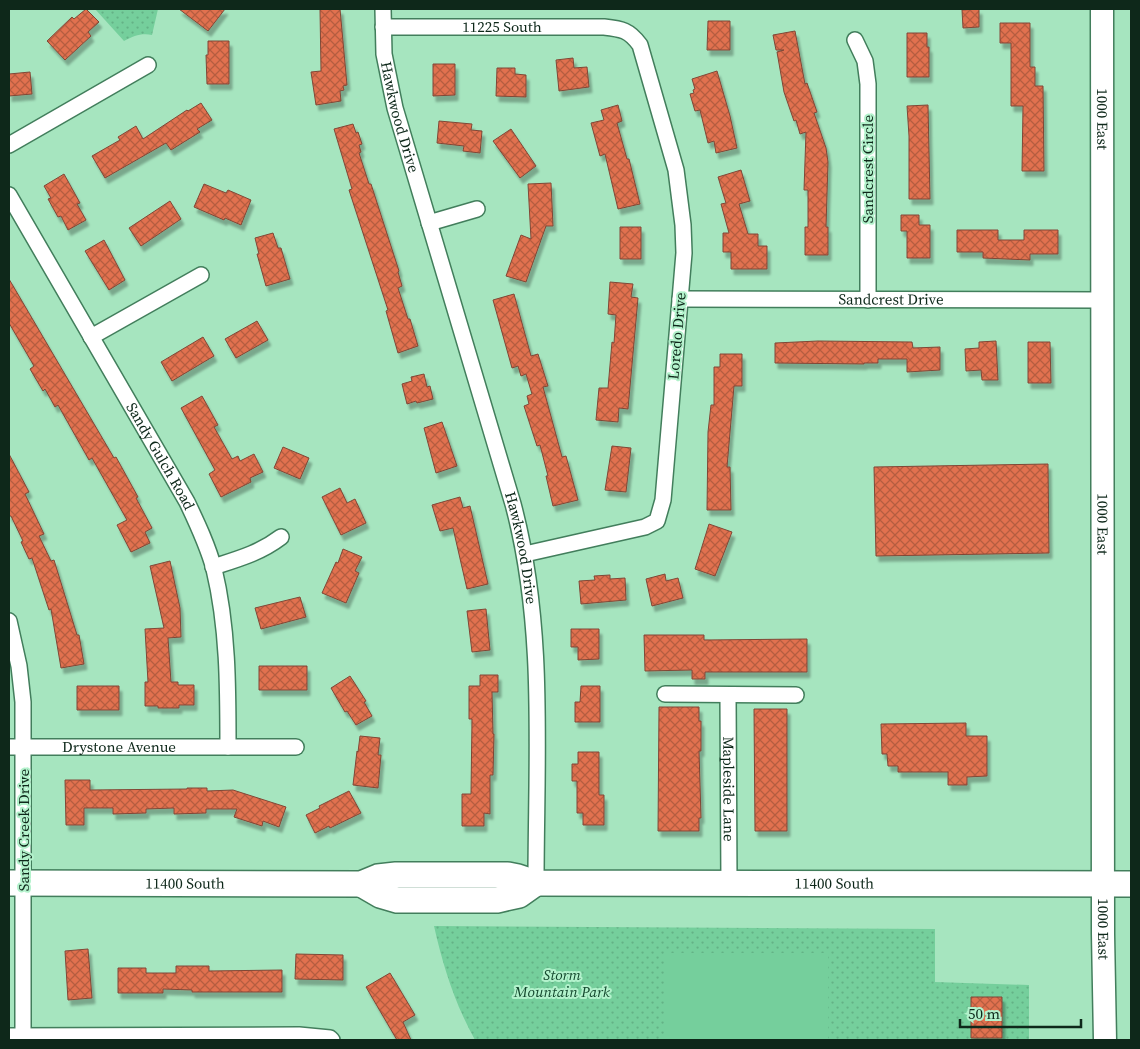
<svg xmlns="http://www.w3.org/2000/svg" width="1140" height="1049" font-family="'Source Serif 4',serif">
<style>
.park{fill:url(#park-dots)}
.pitch{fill:#75cf9c}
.building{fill:url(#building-cross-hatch);stroke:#804736;filter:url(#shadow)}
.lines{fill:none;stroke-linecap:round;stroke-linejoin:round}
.street-casing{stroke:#427e5c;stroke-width:18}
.secondary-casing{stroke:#427e5c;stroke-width:25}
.primary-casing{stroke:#427e5c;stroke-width:28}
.street{stroke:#fff;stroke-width:15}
.secondary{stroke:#fff;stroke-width:22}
.primary{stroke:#fff;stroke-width:25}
.labels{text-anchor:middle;stroke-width:4;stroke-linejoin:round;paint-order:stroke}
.street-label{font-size:15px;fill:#0e281a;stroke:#b3f2cc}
.park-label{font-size:15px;font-style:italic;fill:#13472d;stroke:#b3f2cc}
</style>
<defs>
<pattern id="park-dots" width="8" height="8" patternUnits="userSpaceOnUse" patternTransform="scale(1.25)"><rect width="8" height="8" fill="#75cf9c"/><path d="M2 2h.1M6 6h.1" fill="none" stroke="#64b286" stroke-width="1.8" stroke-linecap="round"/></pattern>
<pattern id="building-cross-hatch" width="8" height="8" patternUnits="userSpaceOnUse" patternTransform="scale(1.25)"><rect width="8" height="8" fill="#e1714f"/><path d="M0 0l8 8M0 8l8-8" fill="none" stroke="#b55d41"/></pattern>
<filter id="shadow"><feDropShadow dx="3" dy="5.5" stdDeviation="1" flood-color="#0004"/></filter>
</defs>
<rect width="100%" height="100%" fill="#a6e5bf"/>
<!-- park -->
<path class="park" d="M95,9H158L152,35C141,33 134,36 124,41Z
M434,926L935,929V982L1029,985V1040H475C455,1004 443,966 434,926Z"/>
<!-- pitch -->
<path class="pitch" d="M665,953H828V1040H665Z"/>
<!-- building -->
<path class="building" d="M86,9L99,22L88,32L91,36L65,60L47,41L72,17L74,19Z
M179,9H225L208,31Z
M320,9H340L347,85L343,86L344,90L340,91L341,101L316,105L311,72L321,71Z
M979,9V27L963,28L962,10Z
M708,21H730V50H707Z
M1000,23H1030V67H1035V86H1043L1044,171H1022L1023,106H1011V43H1000Z
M795,31L805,84L807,83L817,112L814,113L826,148L828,162L826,227H828V255H805V227H808V190H804L806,132L800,134L796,120L794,121L784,92L777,52L784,50H776L773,35Z
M907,33H927V47H929V77H907Z
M208,41H229V84H207L206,55H208Z
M573,58L574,68L587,67L589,87L559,91L556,60Z
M433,64H455V95L433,96Z
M497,68H515V74L526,75V97L496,96Z
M717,71L730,116L737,148L716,153L714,141L708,143L700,110L695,111L690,94L694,93L693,90L695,89L692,79Z
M30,72L32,94L9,96V74Z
M201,103L212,120L197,129L200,132L171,150L166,143L105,178L92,156L120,140L118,137L136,126L143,139L187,110L188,111Z
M618,105L622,121L617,123L627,159H629L640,204L618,209L605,154L600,156L591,123L604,120L601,110Z
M928,105L930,199H909V136L907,106Z
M439,121L472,124L471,130L482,131L480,153L463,151L464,146L437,143Z
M353,124L356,133L358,132L362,144L359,145L361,152L359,153L369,184H371L399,271L398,272L402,286L398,288L408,319H410L418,346L398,353L386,311L388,310L349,190L352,189L334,129Z
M511,129L536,166L520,178L493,141Z
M741,170L750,201L739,204L748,234H758V246H767V269H731V252H723V233H729L721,204L726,203L718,177Z
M64,174L80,203L77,204L86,220L68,230L61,216L58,217L48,199L51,198L44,186Z
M551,183L553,226H546L526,282L506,276L521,235L531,239L528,184Z
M204,184L226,193L228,190L251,200L241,225L225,218L224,220L194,207Z
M170,201L181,219L141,246L129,228Z
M901,215H919V225H930V258H907V231H901Z
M620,227H641V259H620Z
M957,230H998V240H1024V230H1058V254H1030V260L983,258V252H957Z
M273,233L278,248H281L290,279L266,286L257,254H259L255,238Z
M104,240L125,280L109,290L85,251Z
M9,279L114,458L116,457L138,497L136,498L152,528L145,532L150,543L131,552L117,525L127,520L92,458L89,460L58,405L55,407L45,389L43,391L30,369L34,366L9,323Z
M610,282L633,284L631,297L638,298L628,409L619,408L618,422L596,420L599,388H608L612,342L614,343L616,315L608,314Z
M514,294L531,356L538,354L548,386L543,387L562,457L566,456L578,500L553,506L546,476H548L540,445L537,446L524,406L529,404L527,396L532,394L526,374L521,376L518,366L512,368L493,300Z
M257,321L268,340L236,358L225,339Z
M203,337L214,356L172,381L161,362Z
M818,341L912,342L913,348L940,347V370L907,372V359H878V363H864V364L775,363V343Z
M996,341L998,380H982L981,370L966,371L965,349L979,348V342Z
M1028,342H1050L1051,383H1028Z
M720,354H742V386H734L727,467H730L731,510H707L708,432L711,405H714V367H720Z
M424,374L427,387L430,386L433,399L417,403L416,401L407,404L402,384L412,381L411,377Z
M202,396L218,425L214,427L232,459L238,456L240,461L254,454L263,472L250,478L251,482L221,497L209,474L215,470L181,408Z
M442,422L457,466L436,473L424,428Z
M612,446L631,448L626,492L605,490Z
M283,447L309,458L300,479L274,468Z
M9,454L29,492L25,494L44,534L39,536L51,561L54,560L77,635H79L84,664L61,668L51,609L49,610L32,558L29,559L21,542L23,541L11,516H9Z
M1048,464L1049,553L876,556L874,467Z
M340,488L347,503L355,499L366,523L341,535L322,497Z
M460,497L463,508L470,506L488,584L467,589L453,528L440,531L432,505Z
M709,524L732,532L715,576L695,569Z
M343,549L362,557L355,571L359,573L346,603L322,593L336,562L338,563Z
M170,561L180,608L181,637L168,638L171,682H178V685H194V705H179V708H158V706H145V682H148L145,629L164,628L150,566Z
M665,574L666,581L678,578L683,598L652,606L646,579Z
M610,575V579L625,578L626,600L581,604L579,581L595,580L594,576Z
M300,597L306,617L261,629L255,608Z
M486,609L490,650L472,652L467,611Z
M571,629H599V659L578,660V647H571Z
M644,635H704V640L807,639V672H705V679H692V670L645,671Z
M259,666H307V690H259Z
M480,675H498V692H492L493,734H494L493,775H490V814L484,813V826H462V794H471L472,719H469V686H480Z
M350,676L366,701L364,702L372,716L356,725L347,711L345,712L331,688Z
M77,686H119V710H77Z
M581,686H600V722H575V702H580Z
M659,707H699V721H701V751H699L701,818H699V831H658Z
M754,709H787V831H755Z
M966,723V736H987V776L967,777V785H948V772H898V766H888L887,754H882L881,724Z
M360,736L380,738L378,755H381L378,788L353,785L357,751L358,752Z
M578,752H599V795H604V825H583V813H577V781H572V764H578Z
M65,780H90V790L187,789V788H207V791L233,790L286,807L279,827L263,821L262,826L234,817L237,809H206V813L174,814V808L146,809V813L113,814V808H84V825H66Z
M349,791L361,813L330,828L329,826L315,833L306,815L320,808L319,806Z
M88,949L92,998L68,1000L65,951Z
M296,954L343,955V980L295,979Z
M176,966H209V971L282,970V992H192V990L163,989V993H118V968H146V973H176Z
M390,973L415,1015L403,1022L411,1040H397L366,987Z
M971,997H1002V1038H971Z"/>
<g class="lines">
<defs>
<g id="street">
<path id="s1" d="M383,9L384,54L395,108L513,504C546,627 536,757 536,883"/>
<path id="s2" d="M383,27H604C622,29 629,30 640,45L676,170L683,225L684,253L663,500L657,521L645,527L525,554"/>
<path d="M855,40L865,61L868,84V300"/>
<path d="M9,145L148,65"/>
<path id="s3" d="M9,195L187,502C197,523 208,546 214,569C228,627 228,687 228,747"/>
<path d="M429,223L477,209"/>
<path id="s4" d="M680,299L1102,300"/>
<path d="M91,337L201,275"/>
<path d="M213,567C238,559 260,553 281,537"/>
<path d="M9,621L19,666L23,702V1040"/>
<path d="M665,694L796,695"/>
<path id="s5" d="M728,695L729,884"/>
<path id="s6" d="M9,747H296"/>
<path d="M9,1036L299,1035L330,1038L332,1040"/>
</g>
<g id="secondary">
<path id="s7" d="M1102,9L1103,934L1105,1040"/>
</g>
<g id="primary">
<path id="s8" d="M9,883L361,884L378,877L396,875H508L518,877L536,883L1131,884"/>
<path d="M361,884L380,895L397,900H497L519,895L536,883"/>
</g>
</defs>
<!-- street casing -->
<use href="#street" class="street-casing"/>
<!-- secondary casing -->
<use href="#secondary" class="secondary-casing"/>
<!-- primary casing -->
<use href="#primary" class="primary-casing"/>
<!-- street -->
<use href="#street" class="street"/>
<!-- secondary -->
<use href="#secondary" class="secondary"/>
<!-- primary -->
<use href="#primary" class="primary"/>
</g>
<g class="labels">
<!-- street labels -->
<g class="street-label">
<text dy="5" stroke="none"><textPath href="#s2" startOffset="119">11225 South</textPath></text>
<text dy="5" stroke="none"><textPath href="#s1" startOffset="110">Hawkwood Drive</textPath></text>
<text dy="5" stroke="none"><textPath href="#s7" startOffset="110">1000 East</textPath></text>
<text transform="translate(868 169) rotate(-90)" y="5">Sandcrest Circle</text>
<text dy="5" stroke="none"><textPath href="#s4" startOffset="211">Sandcrest Drive</textPath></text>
<text transform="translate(677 336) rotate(-85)" y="5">Loredo Drive</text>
<text dy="5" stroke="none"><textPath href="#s3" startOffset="302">Sandy Gulch Road</textPath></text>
<text dy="5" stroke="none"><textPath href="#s7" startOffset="515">1000 East</textPath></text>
<text dy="5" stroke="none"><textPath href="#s1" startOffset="558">Hawkwood Drive</textPath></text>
<text dy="5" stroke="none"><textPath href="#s6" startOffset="110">Drystone Avenue</textPath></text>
<text dy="5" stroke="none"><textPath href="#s5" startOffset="94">Mapleside Lane</textPath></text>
<text transform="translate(24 830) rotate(-90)" y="5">Sandy Creek Drive</text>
<text dy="5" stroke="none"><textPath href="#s8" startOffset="176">11400 South</textPath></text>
<text dy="5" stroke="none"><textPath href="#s8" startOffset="828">11400 South</textPath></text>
<text dy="5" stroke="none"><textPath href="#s7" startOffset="920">1000 East</textPath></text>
</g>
<!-- park labels -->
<g class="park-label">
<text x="562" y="980">Storm<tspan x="562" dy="17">Mountain Park</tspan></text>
</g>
</g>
<!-- border -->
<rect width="1140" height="1049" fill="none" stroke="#0e281a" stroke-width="20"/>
<!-- scale -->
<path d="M960 1019v8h121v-8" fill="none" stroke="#0e281a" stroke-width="2.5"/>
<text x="968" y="1019" font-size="15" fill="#0e281a" stroke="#b3f2cc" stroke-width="4" paint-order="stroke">50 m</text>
</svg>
